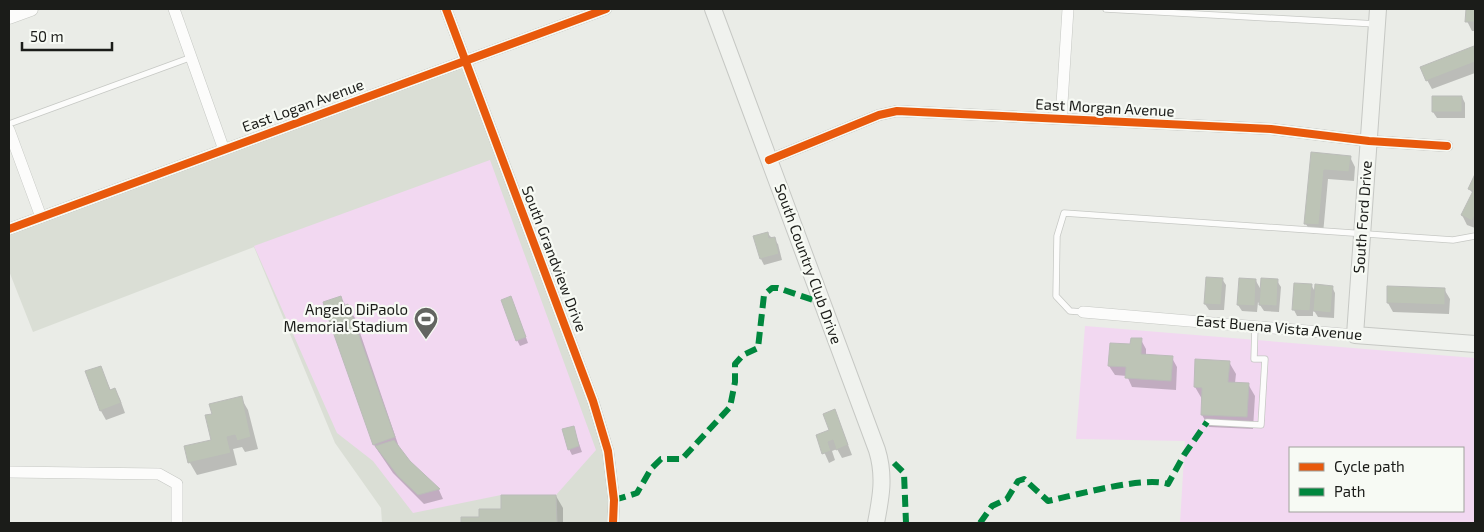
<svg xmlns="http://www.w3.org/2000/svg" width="1484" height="532" font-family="'Exo 2',sans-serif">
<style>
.built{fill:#daded5}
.green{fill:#f2d8f1;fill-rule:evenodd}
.shadow{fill:#0003}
.building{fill:#bdc4b6;stroke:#bbbcb9}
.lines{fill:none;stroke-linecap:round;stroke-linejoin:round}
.service-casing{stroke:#c6c8c4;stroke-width:7}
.minor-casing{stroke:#c6c8c4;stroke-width:12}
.tertiary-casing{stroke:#c6c8c4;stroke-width:15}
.secondary-casing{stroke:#c6c8c4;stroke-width:18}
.service{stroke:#fcfcfb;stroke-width:5.5}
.minor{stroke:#fcfcfb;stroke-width:11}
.tertiary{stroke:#fcfcfb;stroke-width:14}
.secondary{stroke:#f0f2ee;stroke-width:16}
.quiet{stroke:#00873e;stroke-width:6;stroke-dasharray:12 6;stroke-linecap:butt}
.cycleway-casing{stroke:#f7faf4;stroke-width:11}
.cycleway{stroke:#e8590c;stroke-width:8}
.labels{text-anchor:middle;stroke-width:4.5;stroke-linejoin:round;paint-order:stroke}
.street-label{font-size:15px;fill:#1b1c19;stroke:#f7faf4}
.poi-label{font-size:15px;fill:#1b1c19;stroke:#f7faf4;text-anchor:end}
</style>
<rect width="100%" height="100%" fill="#eaece7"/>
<!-- built -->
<path class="built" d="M465,61L609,448L613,523H382L381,508L335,443L254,247L33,332L9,271V229Z"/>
<!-- green -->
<path class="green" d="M490,160L596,450L556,495H501L413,513L373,461L337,433L254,246Z
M1085,326L1475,358V523H1180L1185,441L1076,439ZM1290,448H1463V511H1290Z"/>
<!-- shadow -->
<path class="shadow" d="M1467,9H1475V31H1472L1467,21Z
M1474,48L1475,73L1432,89L1427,80Z
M1462,97L1465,103V118H1437L1433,112Z
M1312,154L1350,157L1355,167L1354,181L1328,179L1323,234L1311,233L1306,224Z
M1475,176V228L1467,225L1462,215L1473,194L1469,188Z
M767,233L778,244L782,260L764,265L761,259Z
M1222,279L1226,285L1224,310H1209L1205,304Z
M1240,280L1256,281L1261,290L1277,281L1281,287L1279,312L1264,311L1258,302L1257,312L1242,311L1238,305Z
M1311,285L1316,293L1332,287L1335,293L1334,318L1318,317L1313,309V316H1297L1294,310Z
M1444,289L1450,299L1449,314L1393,312L1388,303Z
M340,297L355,318L400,450L409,462L439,490L443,499L424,504L393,473L374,445Z
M514,304L528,343L520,346L517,340Z
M1141,340L1146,349V356L1172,358L1177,367L1176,390L1132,387L1127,376L1115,375L1109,366L1131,345Z
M1229,362L1236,374L1235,383L1248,384L1255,396L1253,429L1209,427L1202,415V399L1195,387Z
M100,367L111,391L115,390L120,399L125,413L106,420L101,411Z
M241,398L248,410L258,449L245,452L242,447L233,449L237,465L197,475L190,463L212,441L213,415Z
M835,411L852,455L842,458L837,449L832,451L835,460L829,463L817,436L831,431Z
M573,427L582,452L572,455L569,449Z
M556,496L563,508V523H462V518H481Z"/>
<!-- building -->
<path class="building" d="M1466,9H1475V22H1465Z
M1474,46L1475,62L1426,81L1420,67Z
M1432,96H1462V112H1432Z
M1311,152L1351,156L1349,172L1324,170L1319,225L1304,224Z
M1475,174V215L1472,221L1461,215L1473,191L1468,189Z
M768,232L769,238L775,237L779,254L760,259L753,236Z
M1206,277L1223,278L1221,305L1204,304Z
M1239,278L1256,279L1255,306L1237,305Z
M1261,278L1278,279L1277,306L1259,305Z
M1294,283L1312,284L1310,311L1292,310Z
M1315,284L1333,286L1331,313L1313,311Z
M1387,286L1445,288V305L1387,303Z
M341,296L344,306L348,304L395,437L373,445L326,312L323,302Z
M511,296L526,337L516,341L501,300Z
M1131,338H1142L1141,354L1173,356L1171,381L1125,378L1126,367L1108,366L1110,343L1130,344Z
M1195,359L1230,361L1228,382L1249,383L1247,417L1201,415L1202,388L1194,387Z
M101,366L110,390L115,388L121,403L100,411L85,371Z
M242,396L251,437L237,441L235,435L227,437L231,453L188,463L184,446L211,440L205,415L212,414L209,404Z
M835,409L848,445L836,450L833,440L828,442L831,451L822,454L816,435L829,430L823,414Z
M574,426L579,446L568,450L562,429Z
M394,440L410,461L440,489L418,495L398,476L375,446Z
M501,495H556L557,523H461V517H479V509H501Z"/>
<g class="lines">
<defs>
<path id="service" d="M1106,9L1376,24
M9,124L192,57
M1083,312L1070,311L1056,296L1057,236L1064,213L1453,240L1475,236
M1207,422L1261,425L1265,359H1254L1255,326"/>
<path id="minor" d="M174,9L224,150
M446,9L593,401L608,451L614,500L613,523
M1061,119L1068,9
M9,130L41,217
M769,160L879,115L897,111L1271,129L1369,141L1447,146
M9,229L606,9
M1083,312L1355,335
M9,472L159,474L177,484V523"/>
<path id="tertiary" d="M9,17L31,9"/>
<path id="secondary" d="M713,9L877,450C885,476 881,497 876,523
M1378,9L1355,335L1475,344"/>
</defs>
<!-- service casing -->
<use href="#service" class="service-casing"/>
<!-- minor casing -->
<use href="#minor" class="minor-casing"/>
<!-- tertiary casing -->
<use href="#tertiary" class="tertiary-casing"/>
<!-- secondary casing -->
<use href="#secondary" class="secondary-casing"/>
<!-- service -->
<use href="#service" class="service"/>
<!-- minor -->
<use href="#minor" class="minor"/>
<!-- tertiary -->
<use href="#tertiary" class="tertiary"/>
<!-- secondary -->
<use href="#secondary" class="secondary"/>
<!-- quiet -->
<path class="quiet" d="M894,463L904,473L906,523
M614,500L637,493L651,469L661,459H682L730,407L735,382V364L743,355L758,348L764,295L772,288H778L822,303
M980,523L992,506L1007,499L1018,481L1024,479L1048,501C1076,495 1143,476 1168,484L1184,455L1207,422"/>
<defs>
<path id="cycleway" d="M446,9L593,401L608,451L614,500L613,523
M769,160L879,115L897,111L1271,129L1369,141L1447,146
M9,229L606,9"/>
</defs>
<!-- cycleway casing -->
<use href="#cycleway" class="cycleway-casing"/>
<!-- cycleway -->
<use href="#cycleway" class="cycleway"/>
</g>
<!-- icons -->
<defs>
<symbol id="stadium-pin" viewBox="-11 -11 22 30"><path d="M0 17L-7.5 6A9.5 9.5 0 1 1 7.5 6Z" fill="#636561" stroke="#f7faf4"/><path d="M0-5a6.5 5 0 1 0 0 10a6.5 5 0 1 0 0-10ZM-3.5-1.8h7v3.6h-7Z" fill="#fff"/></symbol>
</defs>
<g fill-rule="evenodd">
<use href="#stadium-pin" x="412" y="305" width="28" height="38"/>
</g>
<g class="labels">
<!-- street labels -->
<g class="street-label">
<text transform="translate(303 106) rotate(-20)" y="5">East Logan Avenue</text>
<text transform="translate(1105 108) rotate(3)" y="5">East Morgan Avenue</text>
<text transform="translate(1363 217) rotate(-86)" y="5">South Ford Drive</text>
<text transform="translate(554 259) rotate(69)" y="5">South Grandview Drive</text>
<text transform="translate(808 264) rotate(70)" y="5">South Country Club Drive</text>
<text transform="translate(1279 328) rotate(5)" y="5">East Buena Vista Avenue</text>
</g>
<!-- poi labels -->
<g class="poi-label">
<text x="408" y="315">Angelo DiPaolo<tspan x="408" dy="17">Memorial Stadium</tspan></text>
</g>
</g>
<!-- border -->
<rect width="1484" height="532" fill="none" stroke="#1b1c19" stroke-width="20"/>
<!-- legend -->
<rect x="1289" y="447" width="175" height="65" fill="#f7faf4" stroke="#9fa19c"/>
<rect x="1299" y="463" width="25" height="8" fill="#e8590c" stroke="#9fa19c"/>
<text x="1334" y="472" font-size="15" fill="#1b1c19">Cycle path</text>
<rect x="1299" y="488" width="25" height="8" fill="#00873e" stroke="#9fa19c"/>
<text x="1334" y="497" font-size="15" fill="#1b1c19">Path</text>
<!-- scale -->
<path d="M22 42v8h90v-8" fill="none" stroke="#1b1c19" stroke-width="2.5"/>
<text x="30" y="42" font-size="15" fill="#1b1c19" stroke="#f7faf4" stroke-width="4" paint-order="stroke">50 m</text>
</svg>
